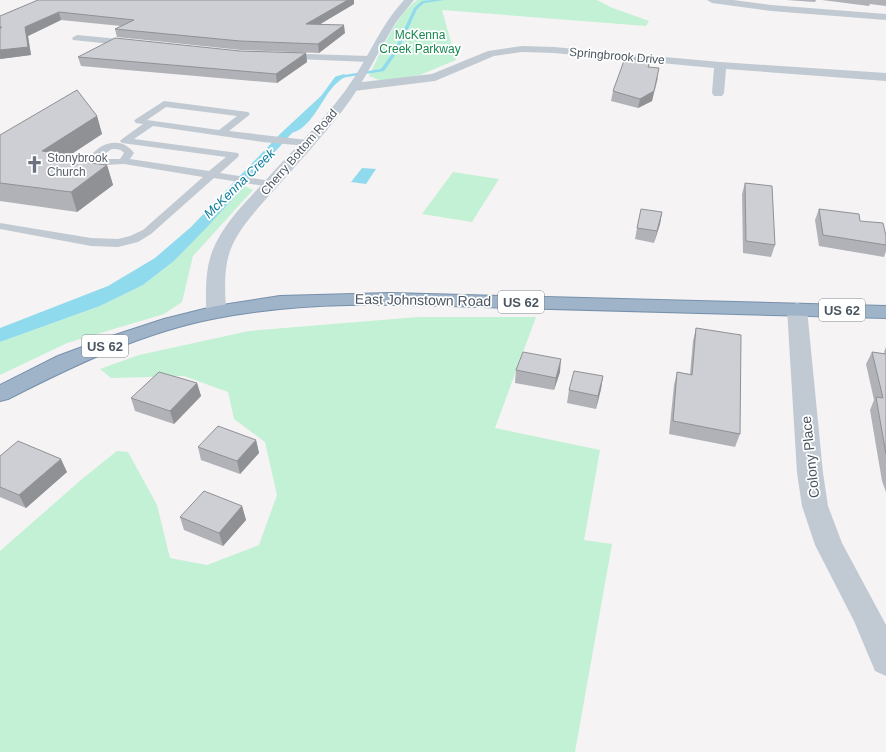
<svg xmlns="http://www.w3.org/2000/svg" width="886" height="752" font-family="Arial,sans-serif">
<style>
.green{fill:#c3f1d5}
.water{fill:#90daee}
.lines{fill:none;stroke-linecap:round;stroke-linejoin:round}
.stream{fill:#90daee;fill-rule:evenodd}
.trunk-casing{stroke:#7690ad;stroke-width:2}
.service{fill:#c1cad2;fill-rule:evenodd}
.minor{fill:#c1cad2;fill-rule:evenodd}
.secondary{fill:#c1cbd6;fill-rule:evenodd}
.trunk{fill:#9fb4c9;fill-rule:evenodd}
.wall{fill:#b0b2b7}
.shaded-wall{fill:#909195}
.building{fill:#cdcfd5;stroke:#909195}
.labels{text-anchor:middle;stroke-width:3.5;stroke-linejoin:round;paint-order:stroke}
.far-park-label{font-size:12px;fill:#17864f;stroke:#fff}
.far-street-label{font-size:12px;fill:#4a5661;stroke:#fff}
.far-worship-label{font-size:12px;fill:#5b616d;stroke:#fff;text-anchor:start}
.far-water-label{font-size:13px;font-style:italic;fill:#0c7c9b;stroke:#fff}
.shield{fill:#fff;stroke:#808990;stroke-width:1}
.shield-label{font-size:13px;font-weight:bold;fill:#4a5661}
.street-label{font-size:14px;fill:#4a5661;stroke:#fff}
</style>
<rect width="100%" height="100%" fill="#f5f3f3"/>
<!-- green -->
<path class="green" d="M417,0H597L610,7L649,21L646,26L442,10L456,60L420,75L384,82L369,76C381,52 395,16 417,0Z
M453,172L499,179L472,222L422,214Z
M244,186L253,190L193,256L182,302L164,314L67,343L0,375V342L100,306L143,285L174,261Z
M418,317H536L495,428L600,450L584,540L612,544L575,752H0V551L82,479L117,451L128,452L157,505L170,558L207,565L259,545L277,495L265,442L234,419L228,392L184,376L111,378L100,369L139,355L249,331Z"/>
<!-- water -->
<path class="water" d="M344,74L347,76C326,86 321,112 303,127C300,130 296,131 292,133L209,225L174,261L143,285L100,306L0,342V328L108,286L155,258L191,227L281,133L321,96L335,77Z
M362,168L376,169L366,184L351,182Z"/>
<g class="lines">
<!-- stream -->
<path class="stream" d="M432,0H444L424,3L417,9L398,51L384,71L335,79V77L338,76L381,69L394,51L414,8L422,1Z"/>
<defs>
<path id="trunk" d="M390,293L886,306V318C762,315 637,311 513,308C414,305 314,299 217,318C143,332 75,365 8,399L0,401V385L58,356L112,336L164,319L216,306L280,296Z"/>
</defs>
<!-- trunk casing -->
<use href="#trunk" class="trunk-casing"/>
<!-- service -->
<path class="service" d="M164,101L248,112L250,114L248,116L229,131L307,140L312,143L307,146L263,142L153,126L134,139L238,153L239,155L238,157L220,173L271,181L276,184L271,187L214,178L151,234L138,242L118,247L91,246L0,229V223L91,238L118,239L130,236L143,230L203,177L124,164L106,165L96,161L91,156C101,141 123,137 134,153L130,159L209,171L226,157L122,143L120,141L122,139L143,124L136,123L134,121L136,119ZM166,107L237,116L219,130L147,120ZM112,149C117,149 121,149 124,153L120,159H108L101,156Z"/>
<!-- minor -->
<path class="minor" d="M707,0H733L771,5L886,14V20L771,11L712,3Z
M77,35L140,41L145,44L140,47L73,40L72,38Z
M522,46L554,47L720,62L886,73V81L726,69L724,93L722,96H714L712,93L714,68L554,53L522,52L494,56L435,81L354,91L350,90L348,87L350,84L354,83L432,74L488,51Z
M276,53L369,56L373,57L375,59L373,61L369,62L272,58L270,56L272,54Z
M797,303L804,305L807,309L823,473L828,506L842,543L886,625V676L875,671L854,621L815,545L802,506L797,473L787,309L790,305Z"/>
<!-- secondary -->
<path class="secondary" d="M404,0H414C408,8 401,15 395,24C377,53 364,83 343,110C322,137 299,162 276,188C260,206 242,224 232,246C223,266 225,290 226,312L223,316L216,318L209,316L206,312C206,292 205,271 212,252C222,225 245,203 264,182C291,152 320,124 345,91C367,62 379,27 404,0Z"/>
<!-- trunk -->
<use href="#trunk" class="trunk"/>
</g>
<!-- wall -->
<path class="wall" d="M38,0H354V4L320,24L345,33L319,53L241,50L117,37L115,29L121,26L61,20L28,36L31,55L0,59V16Z
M786,0H816L815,2Z
M822,0H886V6L870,4L869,6Z
M240,51L306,53L307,62L277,83L81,66L78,57Z
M650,61L649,67L658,78L652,101L638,108L611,101L613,91Z
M97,116L102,134L71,154L75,161L107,165L113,185L77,212L0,201V135Z
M745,183L775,245L771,257L743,253L742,194Z
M819,209L860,221L886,236V251L884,257L819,246L815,220Z
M662,212L660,224L654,243L635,239L637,228Z
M696,328L740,434L735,447L669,434L674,385L677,372L690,374L693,341Z
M886,347V492L882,481L870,410L874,400L866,364L872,352L885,354L884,352Z
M516,370L560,372L554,390L515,383Z
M603,376L601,389L596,409L567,403L569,390Z
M197,383L201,396L174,424L135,411L131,398Z
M256,440L259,453L240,474L201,460L198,447Z
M0,456L67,472L26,508L0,497Z
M242,506L246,520L223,546L184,530L180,517Z"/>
<!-- shaded-wall -->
<path class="shaded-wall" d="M348,0H354V4L307,32L306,24Z
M59,12L61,20L28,36L31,55L0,59V50L25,27Z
M344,25L345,33L319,53L318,44Z
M306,53L307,62L277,83L276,74Z
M659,68L652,101L638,108L640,99Z
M97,116L102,134L49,169L42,151Z
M73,155L79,174L65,160Z
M107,165L113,185L77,212L71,192Z
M662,212L660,224L654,243L657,231Z
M561,359L560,372L554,390L556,378Z
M603,376L601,389L596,409L598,396Z
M197,383L201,396L174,424L170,411Z
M256,440L259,453L240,474L237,461Z
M61,459L67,472L26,508L19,495Z
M242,506L246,520L223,546L219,533Z"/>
<!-- building -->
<path class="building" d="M38,0H348L306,24L344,25L318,44L240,41L115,29L134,20L59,12L25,27L28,47L0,50V29L2,27H0V16Z
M115,38L240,51L306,53L276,74L78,57Z
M625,58L650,61L648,67L659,68L654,91L640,99L613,91Z
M77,90L97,116L42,151L73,155L65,160L107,165L71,192L0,183V135Z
M745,183L772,186L775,245L746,241Z
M641,209L662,212L657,231L637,228Z
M819,209L859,214L860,221L883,223L886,236V245L823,235Z
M696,328L741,335L740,434L673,421L677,372L692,375Z
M523,352L561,359L556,378L516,370Z
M872,352L886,354V454L876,397L883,398Z
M574,371L603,376L598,396L569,390Z
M159,372L197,383L170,411L131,398Z
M218,426L256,440L237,461L198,447Z
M18,441L61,459L19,495L0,487V456Z
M204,491L242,506L219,533L180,517Z"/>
<!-- icons -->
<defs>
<symbol id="church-bare" viewBox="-9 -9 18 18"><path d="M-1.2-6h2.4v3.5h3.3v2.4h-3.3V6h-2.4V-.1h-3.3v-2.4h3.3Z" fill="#6b7280" stroke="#fff" stroke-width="2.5" paint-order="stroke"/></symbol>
</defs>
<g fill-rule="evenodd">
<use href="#church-bare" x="22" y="152" width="25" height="25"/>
</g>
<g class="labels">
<!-- far-park labels -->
<g class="far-park-label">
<text x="420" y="39">McKenna<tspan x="420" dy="14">Creek Parkway</tspan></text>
</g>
<!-- far-street labels -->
<g class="far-street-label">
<text transform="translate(617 56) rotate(5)" y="4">Springbrook Drive</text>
<text transform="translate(299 152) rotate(-49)" y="4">Cherry Bottom Road</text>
</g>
<!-- far-worship labels -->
<g class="far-worship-label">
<text x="47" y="162">Stonybrook<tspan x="47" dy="14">Church</tspan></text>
</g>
<!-- far-water labels -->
<g class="far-water-label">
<text transform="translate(239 183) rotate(-44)" y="5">McKenna Creek</text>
</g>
<!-- shield labels -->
<g class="shield">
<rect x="498" y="291" width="46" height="22" rx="3"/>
<rect x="819" y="299" width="46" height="22" rx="3"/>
<rect x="82" y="335" width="46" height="22" rx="3"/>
</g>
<g class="shield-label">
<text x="521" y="307">US 62</text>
<text x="842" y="315">US 62</text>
<text x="105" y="351">US 62</text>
</g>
<!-- street labels -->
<g class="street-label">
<text transform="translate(423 300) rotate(1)" y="5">East Johnstown Road</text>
<text transform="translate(810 457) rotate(-96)" y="5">Colony Place</text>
</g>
</g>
</svg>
